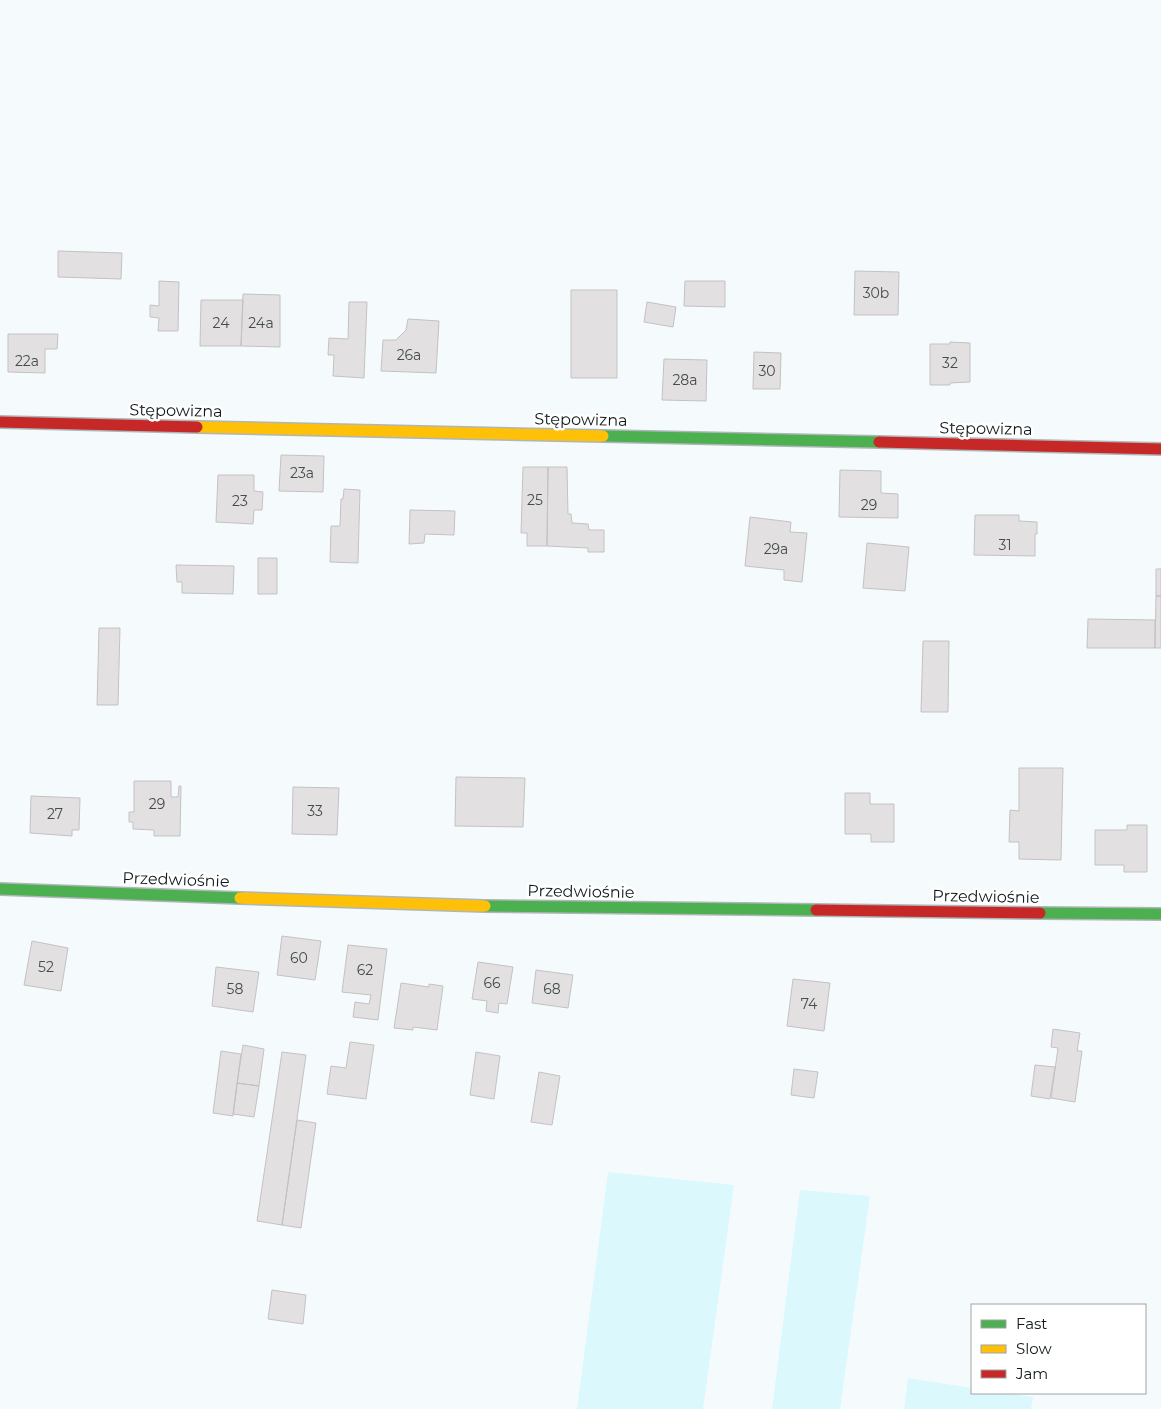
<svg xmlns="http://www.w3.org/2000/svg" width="1161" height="1409" font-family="Montserrat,sans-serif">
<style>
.green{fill:#dbf8fd}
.building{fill:#e2e0e1;stroke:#c4c1c3}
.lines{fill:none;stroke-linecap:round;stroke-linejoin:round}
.fast-casing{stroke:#afb6b8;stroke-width:14}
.slow-casing{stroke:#afb6b8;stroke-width:14}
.jam-casing{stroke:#afb6b8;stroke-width:14}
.fast{stroke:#4caf50;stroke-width:11}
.slow{stroke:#ffc107;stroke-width:11}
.jam{stroke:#c62828;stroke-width:11}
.labels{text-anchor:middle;stroke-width:5;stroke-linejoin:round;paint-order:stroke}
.number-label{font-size:14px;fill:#454c4e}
.street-label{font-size:16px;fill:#0f191b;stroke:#fff}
</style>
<rect width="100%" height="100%" fill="#f5fbfc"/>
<!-- green -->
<path class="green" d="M608,1172L734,1185L703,1409H577Z
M800,1190L870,1196L840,1409H772Z
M908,1378L972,1388V1393H1003L1033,1397L1031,1409H904Z"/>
<!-- building -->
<path class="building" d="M58,251L122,253L121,279L58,277Z
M855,271L899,272L898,315H854Z
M159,281L179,282L178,331H158L159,318L150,317V305L159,306Z
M685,281H725V307L684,306Z
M571,290H617V378H571Z
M243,294L280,295V347L241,346Z
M201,300H243L241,346H200Z
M349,302H367L364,378L333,376L334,355H328L329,338L348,339Z
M647,302L676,307L673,327L644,322Z
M408,319L439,321L436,373L381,371L383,340H396L406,330Z
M8,334H58L57,349H45V373L8,372Z
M950,342L970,343V382L950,383V385H930V344H950Z
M754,352L781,353L780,389H753Z
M664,359L707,360L706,401L662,400Z
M281,455L324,456L323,492L279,491Z
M523,467H548L547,546H527V533H521Z
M548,467H567L568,514H571L572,523L588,524L589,530H604V552H588V548L547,546Z
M840,470L881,471V493L898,494V518L839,517Z
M218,475H254V491L263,492L262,510H254L253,524L216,522Z
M344,489L360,490L358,563L330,562L331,526H340L341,499H343Z
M410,510L455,511L454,535L425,534L424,543L409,544Z
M975,515H1019V521L1037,522V534H1035V556L974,555Z
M750,517L791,522L790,532L807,533L802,582L784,580V570L745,566Z
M867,543L909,547L905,591L863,588Z
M258,558H277V594H258Z
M176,565L234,566L233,594L182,593V582H177Z
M1156,569H1161V596H1156Z
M1156,596H1161V648H1155Z
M1088,619L1155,620V648H1087Z
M99,628H120L118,705H97Z
M923,641H949L948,712H921Z
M1019,768H1063L1061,860L1019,859V842H1009L1010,810L1019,811Z
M456,777L525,778L523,827L455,826Z
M134,781H171V797H178L179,786H181L180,836H154V830L133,829V822H129V812H134Z
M293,787L339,788L337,835L292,834Z
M845,793H870V804H894V842H871V834H845Z
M31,796L80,798L79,830H72V836L30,833Z
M1127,825H1147V872H1124V865H1095V830H1127Z
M282,936L321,941L315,980L277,975Z
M32,941L68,948L61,991L24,985Z
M348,945L387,949L378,1020L353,1017L355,1002L369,1004L371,995L342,992Z
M478,962L513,967L507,1004L499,1003L498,1013L486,1011L487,1001L472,999Z
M216,967L259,972L253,1012L212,1006Z
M536,970L573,975L568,1008L532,1003Z
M793,979L830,983L824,1031L787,1026Z
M401,983L429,987V984L443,986L437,1030L413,1027V1030L394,1028Z
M1053,1029L1080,1033L1077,1051H1082L1075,1102L1051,1098L1058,1048L1051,1047Z
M350,1042L374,1045L366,1099L327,1094L331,1066L346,1068Z
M243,1045L264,1049L259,1086L237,1083Z
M221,1051L241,1054L233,1116L213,1113Z
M282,1052L306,1055L282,1225L257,1221Z
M476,1052L500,1056L494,1099L470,1095Z
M1035,1065L1055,1067L1050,1099L1031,1096Z
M794,1069L818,1072L814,1098L791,1095Z
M539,1072L560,1076L552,1125L531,1122Z
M237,1083L259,1086L254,1117L233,1114Z
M297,1120L316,1123L301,1228L282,1225Z
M272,1290L306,1295L303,1324L268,1319Z"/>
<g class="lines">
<defs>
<path id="fast" d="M603,436L879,442
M0,889L240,898
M485,906L816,910
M1040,913L1161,914"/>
<path id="slow" d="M197,427L603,436
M240,898L485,906"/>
<path id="jam" d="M0,422L197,427
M879,442L1161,449
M816,910L1040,913"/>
</defs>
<!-- fast casing -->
<use href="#fast" class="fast-casing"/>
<!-- slow casing -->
<use href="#slow" class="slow-casing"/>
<!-- jam casing -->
<use href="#jam" class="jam-casing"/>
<!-- fast -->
<use href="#fast" class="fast"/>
<!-- slow -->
<use href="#slow" class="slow"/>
<!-- jam -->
<use href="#jam" class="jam"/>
</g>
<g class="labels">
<!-- number labels -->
<g class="number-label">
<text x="876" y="298">30b</text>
<text x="221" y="328">24</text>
<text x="261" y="328">24a</text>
<text x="409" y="360">26a</text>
<text x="27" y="366">22a</text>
<text x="950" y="368">32</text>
<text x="767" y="376">30</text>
<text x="685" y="385">28a</text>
<text x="302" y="478">23a</text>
<text x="535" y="505">25</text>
<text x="240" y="506">23</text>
<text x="869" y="510">29</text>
<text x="1005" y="550">31</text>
<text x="776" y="554">29a</text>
<text x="157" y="809">29</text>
<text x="315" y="816">33</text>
<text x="55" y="819">27</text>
<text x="299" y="963">60</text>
<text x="46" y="972">52</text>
<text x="365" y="975">62</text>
<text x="492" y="988">66</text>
<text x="235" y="994">58</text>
<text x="552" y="994">68</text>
<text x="809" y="1009">74</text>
</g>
<!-- street labels -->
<g class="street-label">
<text transform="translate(176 410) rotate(1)" y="6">Stępowizna</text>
<text transform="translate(581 419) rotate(1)" y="6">Stępowizna</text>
<text transform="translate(986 428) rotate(1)" y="6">Stępowizna</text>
<text transform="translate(176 879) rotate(2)" y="6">Przedwiośnie</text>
<text transform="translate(581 891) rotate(1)" y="6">Przedwiośnie</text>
<text transform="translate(986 896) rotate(1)" y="6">Przedwiośnie</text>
</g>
</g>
<!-- legend -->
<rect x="971" y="1304" width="175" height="90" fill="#ffffff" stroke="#9fa3a4"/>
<rect x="981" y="1320" width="25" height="8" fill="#4caf50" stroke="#9fa3a4"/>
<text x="1016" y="1329" font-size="15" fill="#0f191b">Fast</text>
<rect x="981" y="1345" width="25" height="8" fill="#ffc107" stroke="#9fa3a4"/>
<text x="1016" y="1354" font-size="15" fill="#0f191b">Slow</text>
<rect x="981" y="1370" width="25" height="8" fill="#c62828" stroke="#9fa3a4"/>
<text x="1016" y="1379" font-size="15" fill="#0f191b">Jam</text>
</svg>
